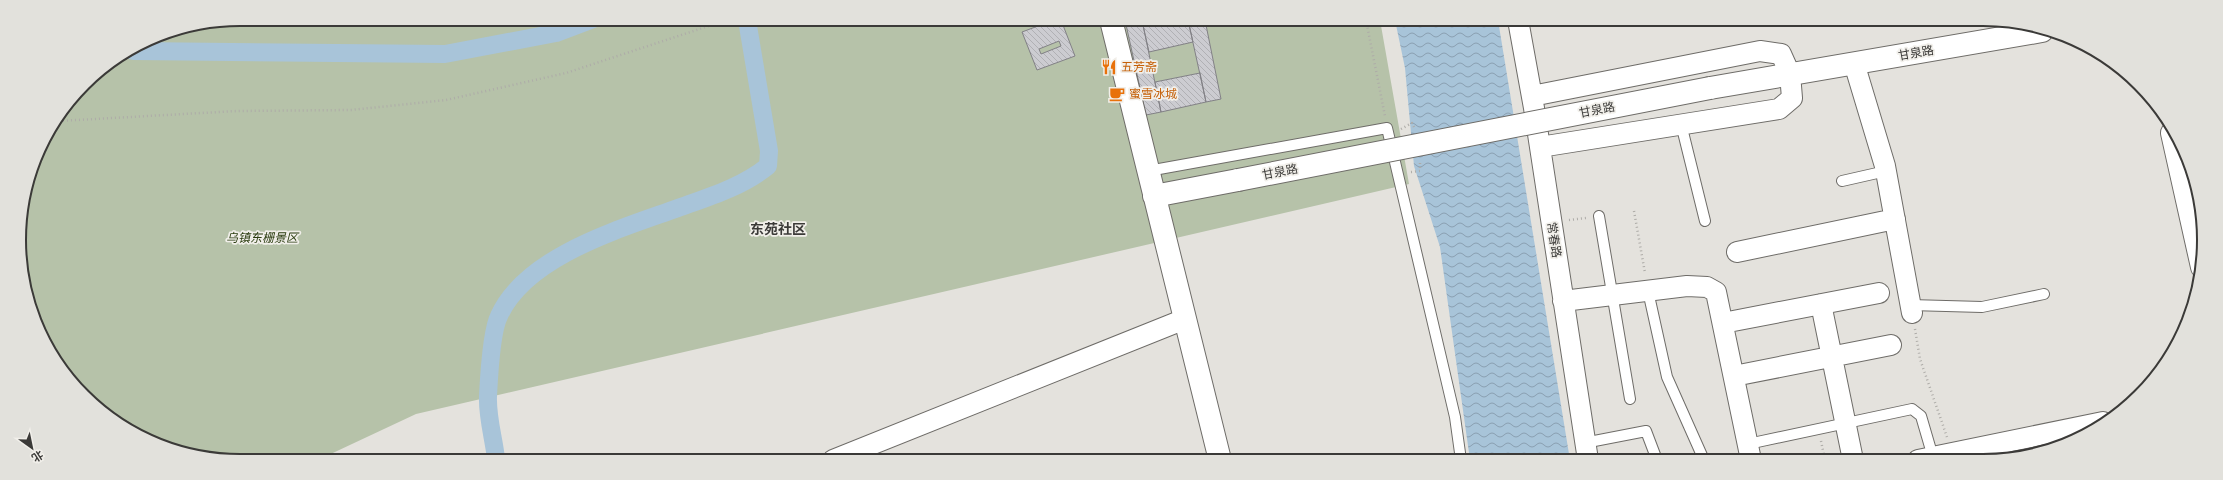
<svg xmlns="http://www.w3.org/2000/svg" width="2223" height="480" font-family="Lora,'Noto Sans SC',serif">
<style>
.park{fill:#b6c2a9}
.water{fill:url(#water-waves)}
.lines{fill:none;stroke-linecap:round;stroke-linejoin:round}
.canal{stroke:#a8c4d9;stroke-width:18}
.building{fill:url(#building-back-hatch);stroke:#828186;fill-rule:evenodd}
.service-casing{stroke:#6e6c68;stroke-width:12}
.minor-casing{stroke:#6e6c68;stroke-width:22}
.tertiary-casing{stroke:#6e6c68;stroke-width:24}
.path{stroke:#aeaca8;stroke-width:2.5;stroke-dasharray:1 3;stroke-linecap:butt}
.service{stroke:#fff;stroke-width:10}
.minor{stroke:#fff;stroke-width:20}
.tertiary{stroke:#fff;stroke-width:22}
.tertiary-bridge-casing{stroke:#6e6c68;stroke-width:24;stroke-linecap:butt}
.tertiary-bridge{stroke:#fff;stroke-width:22}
.labels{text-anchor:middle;stroke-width:3.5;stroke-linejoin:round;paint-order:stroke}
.street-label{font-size:12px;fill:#3b3a38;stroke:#f1efea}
.food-label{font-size:12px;fill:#c56008;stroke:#f1efea;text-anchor:start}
.park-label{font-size:12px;font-style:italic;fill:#293b0e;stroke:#f1efea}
.quarter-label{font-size:14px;font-weight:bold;fill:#3b3a38;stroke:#f1efea}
.rim{fill:none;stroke:#3b3a38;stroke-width:2}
</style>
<defs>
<pattern id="water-waves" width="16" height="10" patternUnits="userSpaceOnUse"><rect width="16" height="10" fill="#a8c4d9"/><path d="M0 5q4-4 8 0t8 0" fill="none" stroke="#8aa0b1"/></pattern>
<pattern id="building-back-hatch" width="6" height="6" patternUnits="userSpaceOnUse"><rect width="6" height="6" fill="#ccccd1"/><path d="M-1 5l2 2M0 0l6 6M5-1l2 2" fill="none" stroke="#b0b0b4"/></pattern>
</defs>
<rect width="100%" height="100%" fill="#e4e2dd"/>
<!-- park -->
<path class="park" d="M240,19L1380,20L1409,184L416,414L320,459H211L142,438L74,386L31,311L19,226L36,155L84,84L156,36Z"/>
<!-- water -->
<path class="water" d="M1395,20H1498L1570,460H1470L1440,247L1414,166L1405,68Z"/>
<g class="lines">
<!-- canal -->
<path class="canal" d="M133,51L445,54L556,33L593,19
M496,459C494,439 487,417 488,396C489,377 491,332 499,316C526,256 620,229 678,208C709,197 742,187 768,166L769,151L747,20"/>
</g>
<!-- building -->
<path class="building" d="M1054,20H1061L1075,56L1037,70L1022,32ZM1059,41L1061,46L1041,54L1039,49Z
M1125,20H1142L1161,112L1146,115Z
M1148,20H1188L1193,42L1149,52L1142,21Z
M1188,20H1205L1221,99L1206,102Z
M1200,73L1206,102L1161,112L1155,82Z"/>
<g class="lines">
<defs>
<path id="service" d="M1681,124L1705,221
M1148,171L1387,128L1455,417L1461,460
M1842,181L1886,171
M1599,216L1630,399
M1648,291L1667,377L1704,460
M1910,305L1982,307L2044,294
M1584,443L1646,431L1657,460
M1748,444L1912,409L1921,416L1933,457"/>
<path id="minor" d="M1518,20L1534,108L1588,460
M1854,63L1885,166L1912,313
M1532,96L1760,51L1781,54L1790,74L1792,98L1779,109L1540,147
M1737,252L1895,219
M1563,301L1687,286L1707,287L1716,292L1751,460
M1821,304L1853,460
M1723,323L1879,293
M1734,376L1891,345
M833,460L1185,319
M1918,460L2103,422"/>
<path id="tertiary" d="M1111,20L1220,460
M1710,88L2042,31
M2172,133L2202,267
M1154,196L1238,180"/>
</defs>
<!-- service casing -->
<use href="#service" class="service-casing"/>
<!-- minor casing -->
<use href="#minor" class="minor-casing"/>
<!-- tertiary casing -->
<use href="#tertiary" class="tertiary-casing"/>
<!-- path -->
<path class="path" d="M1366,20L1385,116
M59,121L237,111L351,110L446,100L566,73L727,20
M1401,129L1412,123L1414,127
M1411,172L1420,171V163
M1634,211L1645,273
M1569,220L1586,218
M1915,329L1920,359L1947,437
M1821,441L1825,460"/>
<!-- service -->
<use href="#service" class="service"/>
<!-- minor -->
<use href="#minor" class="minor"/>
<!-- tertiary -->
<use href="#tertiary" class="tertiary"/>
<defs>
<path id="tertiary-bridge" d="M1238,180L1710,88"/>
</defs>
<!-- tertiary-bridge casing -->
<use href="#tertiary-bridge" class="tertiary-bridge-casing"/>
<!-- tertiary-bridge -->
<use href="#tertiary-bridge" class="tertiary-bridge"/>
</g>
<!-- icons -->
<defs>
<symbol id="restaurant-bare" viewBox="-9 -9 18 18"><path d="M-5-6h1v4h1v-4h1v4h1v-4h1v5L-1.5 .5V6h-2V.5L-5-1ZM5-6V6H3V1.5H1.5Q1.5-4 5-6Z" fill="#e8710a" stroke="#f1efea" stroke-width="2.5" paint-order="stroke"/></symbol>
<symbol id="cafe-bare" viewBox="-9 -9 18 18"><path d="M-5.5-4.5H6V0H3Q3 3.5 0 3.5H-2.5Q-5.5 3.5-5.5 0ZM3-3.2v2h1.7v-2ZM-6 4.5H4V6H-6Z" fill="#e8710a" stroke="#f1efea" stroke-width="2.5" paint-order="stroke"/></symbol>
</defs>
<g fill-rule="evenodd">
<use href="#restaurant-bare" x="1098" y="56" width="22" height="22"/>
<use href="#cafe-bare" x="1106" y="83" width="22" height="22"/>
</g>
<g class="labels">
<!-- street labels -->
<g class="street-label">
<text transform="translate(1916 53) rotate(-10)" y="4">甘泉路</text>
<text transform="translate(1597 110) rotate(-11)" y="4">甘泉路</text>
<text transform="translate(1280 172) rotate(-11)" y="4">甘泉路</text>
<text transform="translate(1554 240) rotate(81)" y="4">常春路</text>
</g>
<!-- food labels -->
<g class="food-label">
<text x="1121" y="71">五芳斋</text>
<text x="1129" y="98">蜜雪冰城</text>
</g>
<!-- park labels -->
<g class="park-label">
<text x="262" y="242">乌镇东栅景区</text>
</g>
<!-- quarter labels -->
<g class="quarter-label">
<text x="778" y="234">东苑社区</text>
</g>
</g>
<!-- crop -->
<path d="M0 0H2223V480H0ZM240 26H1983A214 214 0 0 1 2197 240V240A214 214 0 0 1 1983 454H240A214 214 0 0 1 26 240V240A214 214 0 0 1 240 26Z" fill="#e2e1dc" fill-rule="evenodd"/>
<path class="rim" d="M240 26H1983A214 214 0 0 1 2197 240V240A214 214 0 0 1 1983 454H240A214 214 0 0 1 26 240V240A214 214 0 0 1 240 26Z"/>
<!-- north arrow -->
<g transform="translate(32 448) rotate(147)" stroke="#f1efea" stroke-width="3" paint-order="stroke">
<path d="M0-3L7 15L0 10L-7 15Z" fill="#3b3a38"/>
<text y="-6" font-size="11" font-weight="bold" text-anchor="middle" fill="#3b3a38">北</text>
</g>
</svg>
